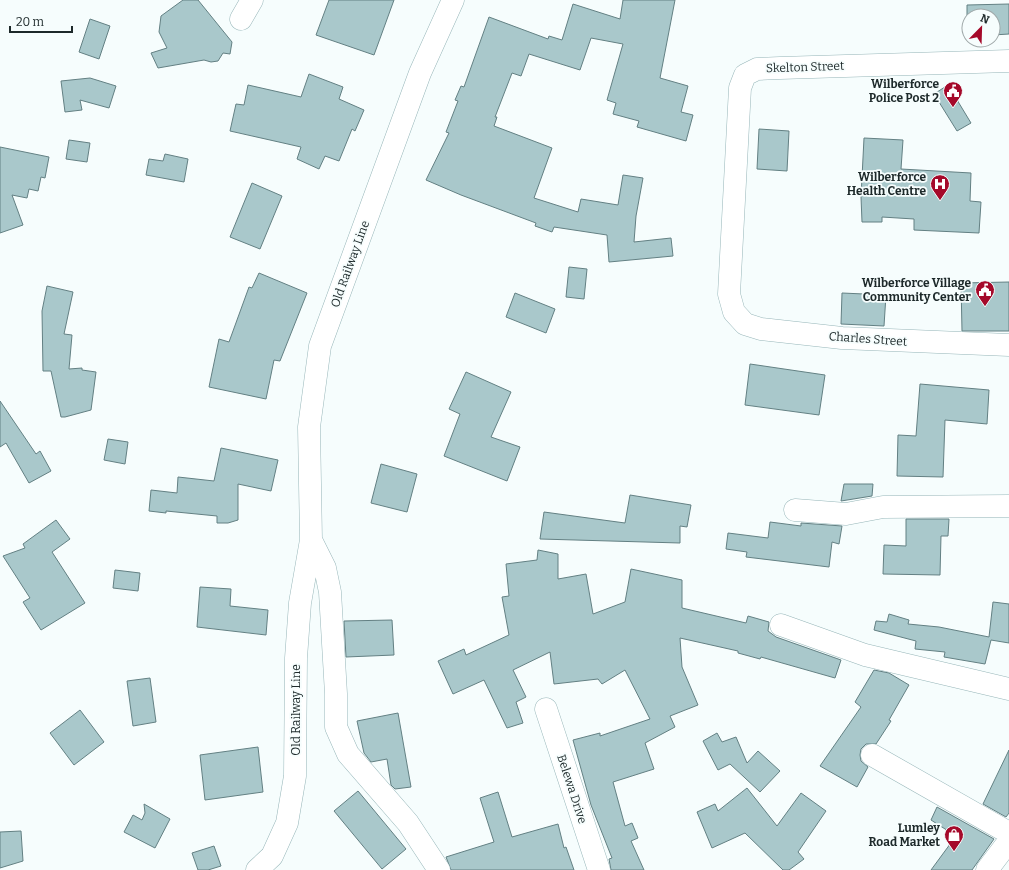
<svg xmlns="http://www.w3.org/2000/svg" width="1009" height="870" font-family="Bitter,serif">
<style>
.building{fill:#a9c8cb;stroke:#638083}
.lines{fill:none;stroke-linecap:round;stroke-linejoin:round}
.minor-casing{stroke:#97b6b9;stroke-width:23}
.minor{stroke:#fff;stroke-width:22}
.labels{text-anchor:middle;stroke-width:3.5;stroke-linejoin:round;paint-order:stroke}
.street-label{font-size:12px;fill:#1d292a;stroke:#f6fdfd}
.poi-label{font-size:12px;font-weight:bold;fill:#1d292a;stroke:#f6fdfd;text-anchor:end}
</style>
<rect width="100%" height="100%" fill="#f6fdfd"/>
<!-- building -->
<path class="building" d="M183,0H198L232,42L230,54L223,53L218,61L211,62L204,60L158,68L151,53L167,48L159,32L161,16Z
M329,0H394L374,55L316,35Z
M623,0H675L660,78L688,86L681,112L693,115L686,141L637,127L639,121L613,114L616,103L607,100L623,44L591,38L580,70L529,54L521,76L512,73L495,117H497L494,126L552,148L534,198L578,212L581,199L618,205L623,175L643,178L636,216L634,242L671,238L673,256L609,262L607,235L554,227L552,232L535,226L536,223L461,195L426,180L449,133L446,132L458,101L455,100L461,86L464,87L489,17L548,39L549,36L562,40L573,4L620,19Z
M1009,4V34L993,35V16H969V35H967V5Z
M90,19L110,26L99,59L79,52Z
M309,74L343,87L339,99L364,110L355,131L352,129L339,161L325,156L319,169L297,159L301,147L230,131L236,104L244,105L248,85L301,97Z
M90,78L116,86L109,108L80,100L82,110L65,112L61,81Z
M948,85L971,123L957,131L934,94Z
M759,129L789,131L787,171L757,169Z
M864,138L903,140L901,169L971,173L970,201L981,202L979,233L914,230V219L882,217V222H862L861,197Z
M69,140L90,143L87,162L66,159Z
M0,147L49,157L45,178L41,177L38,191L29,189L27,198L12,195L23,225L0,233Z
M165,154L188,159L184,182L146,175L149,159L163,161Z
M252,183L282,196L260,249L230,237Z
M569,267L587,269L584,299L566,297Z
M259,273L307,293L280,361L274,360L266,399L209,387L219,339L229,342L249,287L252,288Z
M1009,282V331H962L961,283Z
M47,286L73,292L64,334L72,335L69,369L82,368V370L96,372L91,410L65,417H61L51,371H43L42,311Z
M515,293L555,309L546,333L506,317Z
M842,293L886,295L884,326L841,324Z
M750,364L825,375L819,415L745,405Z
M466,372L511,392L491,437L520,447L507,481L444,456L460,414L449,409Z
M920,384L989,390L987,424L945,420L943,477L897,476L898,435L916,436Z
M0,401L36,454L40,451L51,471L29,483L6,443L0,447Z
M108,439L128,442L125,464L104,460Z
M221,448L278,460L271,491L238,484V520L228,523H217V516L166,511V513L149,511L151,490L177,493L178,477L214,481Z
M381,464L417,474L407,512L371,503Z
M844,484H873L872,496L841,501Z
M630,495L691,505L687,527L680,526V543L540,539L544,512L625,523Z
M906,519H949L948,536H941L940,575L883,574L884,545L906,546Z
M56,520L70,539L52,552L85,603L41,630L23,602L30,598L3,556L25,548L23,544Z
M770,522L801,526V523L842,526L839,544L832,542L829,567L746,557L747,552L726,549L728,533L768,538Z
M538,550L558,554V579L586,574L593,614L625,602L631,569L682,580V608L746,623L748,616L769,622L768,631L776,637L841,660L835,678L761,657L760,659L738,653V651L680,638L682,667L698,705L670,716L675,727L645,743L654,769L613,782L625,826L632,823L638,838L631,841L644,870H611L609,859L612,858L591,805L573,740L600,733V736L650,719L625,670L602,684L598,679L554,684L550,652L513,670L526,697L516,702L523,723L507,728L484,680L453,694L438,661L464,649L466,655L509,635L502,597L509,596L506,564L537,560Z
M115,570L140,573L138,591L113,588Z
M200,587L231,589L230,606L268,610L266,635L197,627Z
M993,602L1009,604V643L991,640L985,664L944,657L945,652L915,649L916,641L874,630L876,621L887,622L889,614L909,620L908,624L939,627L989,637Z
M392,620L394,655L346,657L344,621Z
M874,670L889,673L909,685L889,720L891,721L876,744H866L861,749L860,755L861,761L868,767L857,787L820,766L861,707L855,702Z
M150,678L156,722L133,726L127,681Z
M80,710L104,742L74,765L50,733Z
M398,713L411,787L395,789L391,785L387,759L371,762L364,753L357,721Z
M717,733L722,742L736,737L747,763L758,751L780,771L760,792L730,764L718,770L703,741Z
M258,747L263,792L205,800L200,755Z
M1009,750V813L1006,817L983,804Z
M747,788L777,826L801,793L826,811L798,852L804,859L789,870H783L745,833L712,848L697,812L715,804L718,811Z
M358,791L406,849L382,869L334,811Z
M498,792L512,837L558,824L564,848L566,847L574,870H451L446,857L494,842L480,798Z
M144,804L170,819L155,848L124,832L133,815L142,820L145,813Z
M937,807L994,839L972,870H931L956,836L931,820Z
M21,831L23,861L0,868V832Z
M214,846L221,866L208,870H198L192,853Z"/>
<g class="lines">
<defs>
<path id="minor" d="M241,19L252,0
M1009,61L780,68L757,69L745,75L740,88L729,294L734,312L745,324L761,329L842,338L1009,345
M795,510L846,514L883,507L1009,506
M311,540L325,568L330,592L336,694V727L348,754L408,823L439,870
M781,625L865,655L1009,689
M546,709L599,870
M872,755L1009,833
M257,870L272,856L287,823L295,776L296,658L300,603L311,540L309,427L320,346L420,73L453,0
M987,870L1009,841"/>
</defs>
<!-- minor casing -->
<use href="#minor" class="minor-casing"/>
<!-- minor -->
<use href="#minor" class="minor"/>
</g>
<!-- icons -->
<defs>
<symbol id="civic-pin" viewBox="-11 -11 22 30"><path d="M0 17L-7.5 6A9.5 9.5 0 1 1 7.5 6Z" fill="#a5092a" stroke="#f6fdfd"/><path d="M-.6-6.5H3V-4.5H.6V-3L4-1V1h2V6H-6V1h2V-1L-.6-3ZM-1.2 2.5V6h2.4V2.5Z" fill="#fff"/></symbol>
<symbol id="hospital-pin" viewBox="-11 -11 22 30"><path d="M0 17L-7.5 6A9.5 9.5 0 1 1 7.5 6Z" fill="#a5092a" stroke="#f6fdfd"/><path d="M-5-5h3v3.5h4V-5h3V5h-3V1.5h-4V5h-3Z" fill="#fff"/></symbol>
<symbol id="shop-pin" viewBox="-11 -11 22 30"><path d="M0 17L-7.5 6A9.5 9.5 0 1 1 7.5 6Z" fill="#a5092a" stroke="#f6fdfd"/><path d="M-5-2.5h2.3a2.7 3.5 0 0 1 5.4 0H5L5.5 6h-11ZM-1.5-2.5h3a1.5 2.3 0 0 0-3 0Z" fill="#fff"/></symbol>
</defs>
<g fill-rule="evenodd">
<use href="#civic-pin" x="942" y="80" width="22" height="30"/>
<use href="#hospital-pin" x="929" y="173" width="22" height="30"/>
<use href="#civic-pin" x="974" y="279" width="22" height="30"/>
<use href="#shop-pin" x="943" y="824" width="22" height="30"/>
</g>
<g class="labels">
<!-- street labels -->
<g class="street-label">
<text transform="translate(805 67) rotate(-2)" y="4">Skelton Street</text>
<text transform="translate(350 264) rotate(-70)" y="4">Old Railway Line</text>
<text transform="translate(868 339) rotate(4)" y="4">Charles Street</text>
<text transform="translate(296 710) rotate(-90)" y="4">Old Railway Line</text>
<text transform="translate(572 789) rotate(72)" y="4">Belewa Drive</text>
</g>
<!-- poi labels -->
<g class="poi-label">
<text x="939" y="88">Wilberforce<tspan x="939" dy="14">Police Post 2</tspan></text>
<text x="926" y="181">Wilberforce<tspan x="926" dy="14">Health Centre</tspan></text>
<text x="971" y="287">Wilberforce Village<tspan x="971" dy="14">Community Center</tspan></text>
<text x="940" y="832">Lumley<tspan x="940" dy="14">Road Market</tspan></text>
</g>
</g>
<!-- north arrow -->
<g transform="translate(981 28) rotate(23)"><circle r="19" fill="#f6fdfd" stroke="#9fa8a9"/>
<path d="M0-3L7 15L0 10L-7 15Z" fill="#a5092a"/>
<text y="-6" font-size="11" font-weight="bold" text-anchor="middle" fill="#1d292a">N</text>
</g>
<!-- scale -->
<path d="M10 26v6h62v-6" fill="none" stroke="#1d292a" stroke-width="2"/>
<text x="16" y="26" font-size="12" fill="#1d292a" stroke="#f6fdfd" stroke-width="3" paint-order="stroke">20 m</text>
</svg>
